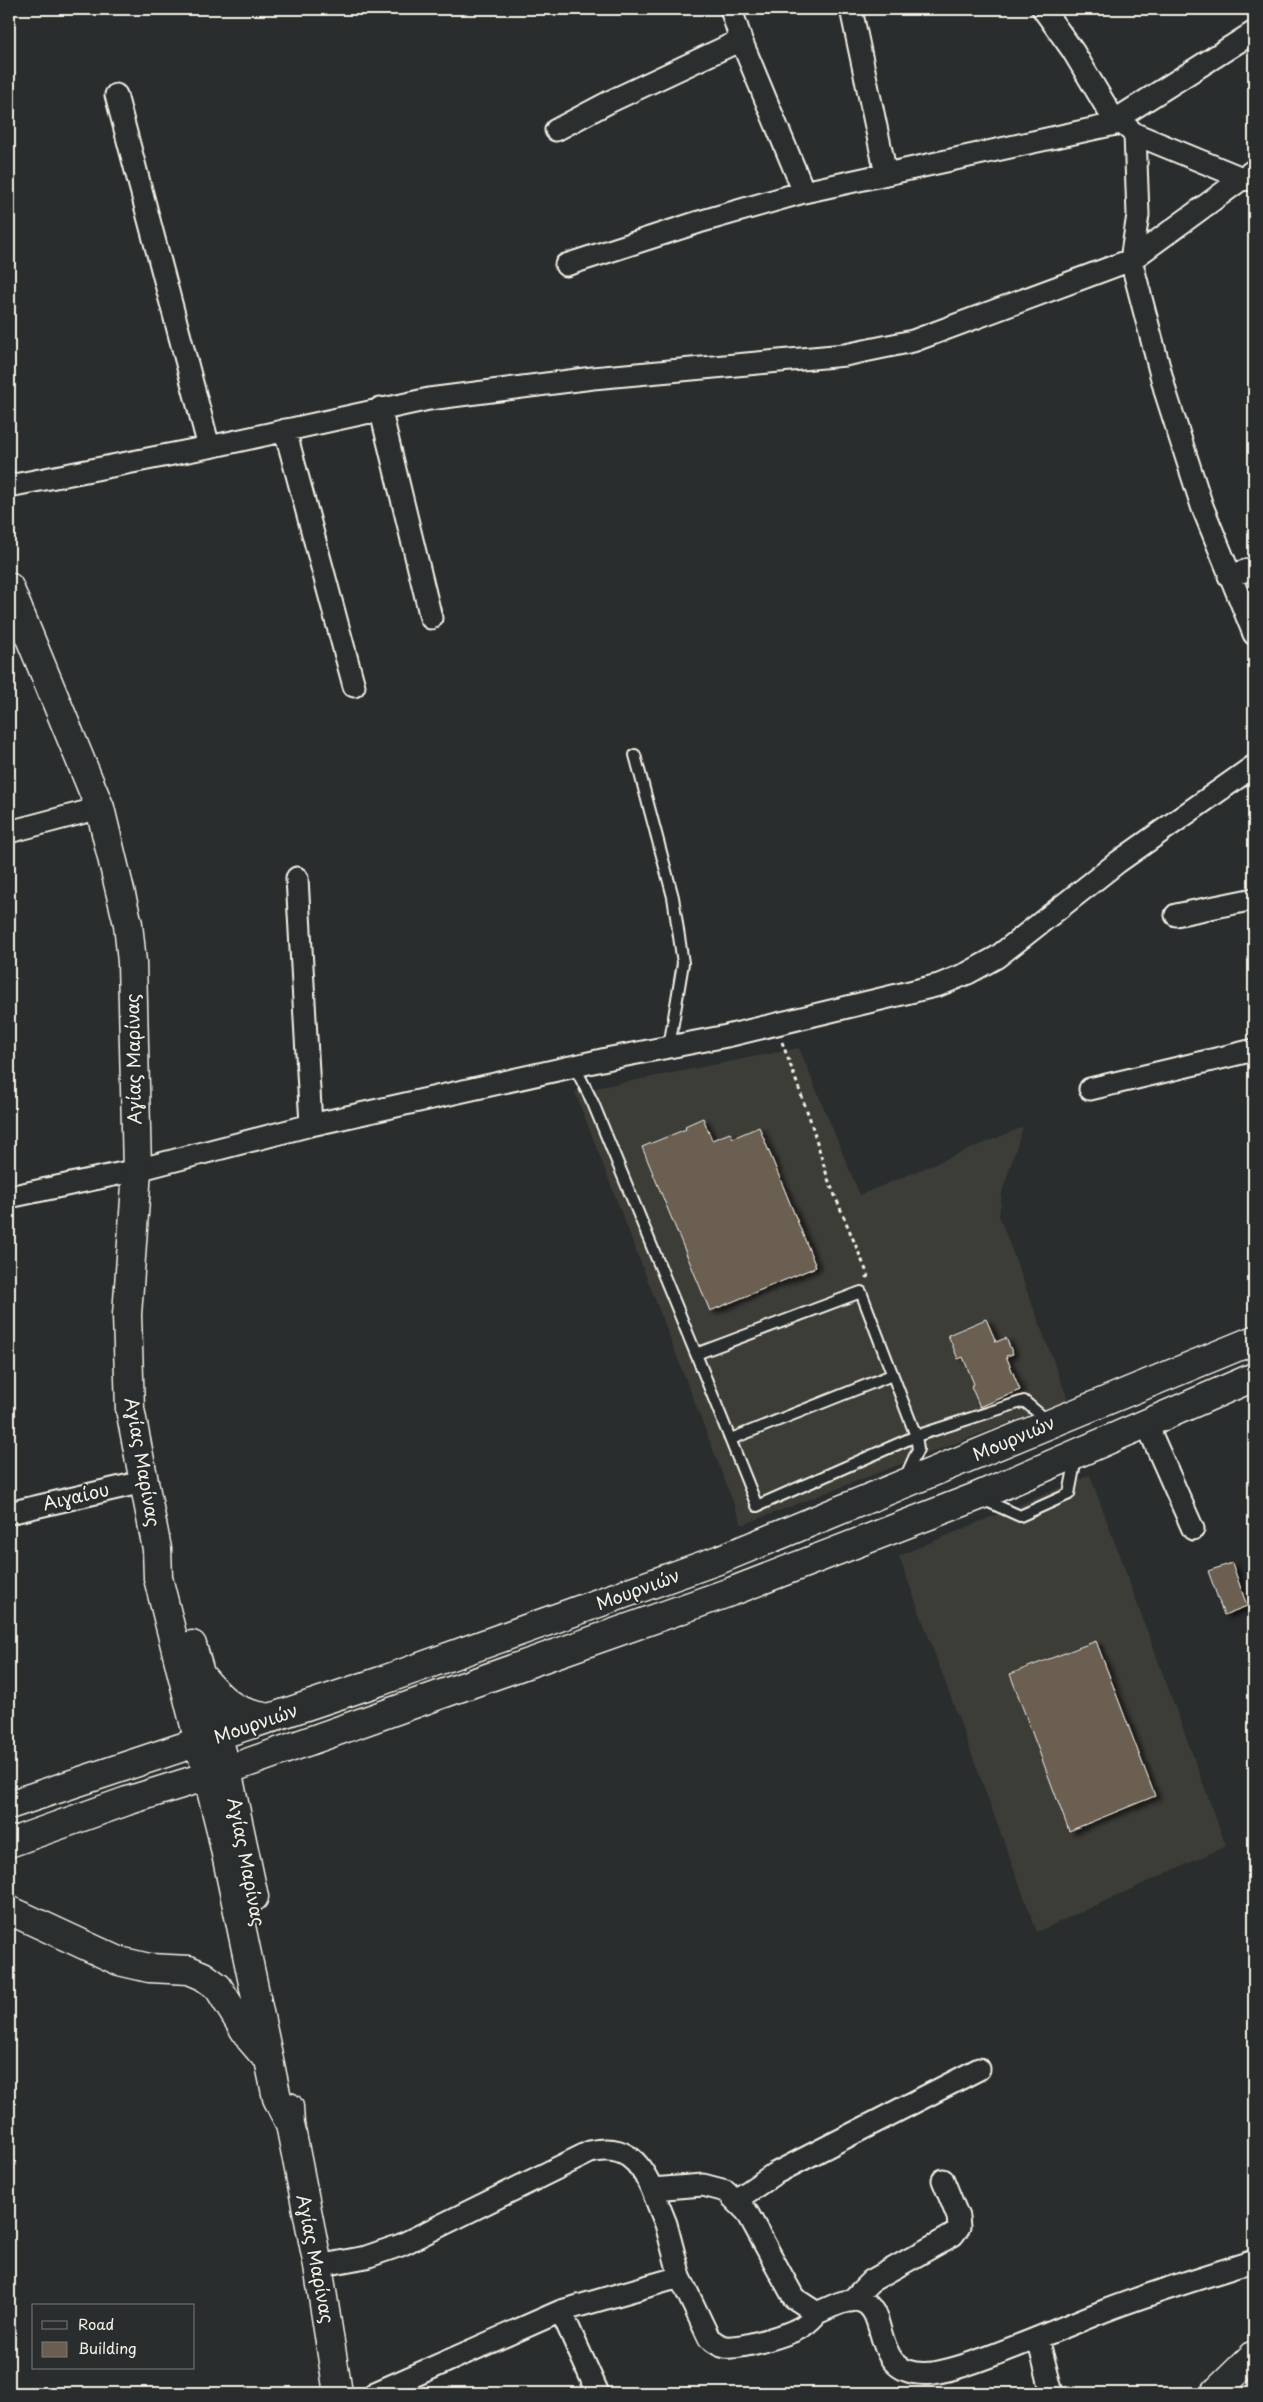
<svg xmlns="http://www.w3.org/2000/svg" width="1263" height="2402" font-family="'Playpen Sans',sans-serif">
<style>
.built{fill:#3d3c38}
.building{fill:#6a5e51;stroke:#f4f1e8;filter:url(#shadow)}
.lines{fill:none;stroke-linecap:round;stroke-linejoin:round}
.lane-casing{stroke:#f4f1e8;stroke-width:14}
.street-casing{stroke:#f4f1e8;stroke-width:25}
.secondary-casing{stroke:#f4f1e8;stroke-width:31}
.path{stroke:#f4f1e8;stroke-width:3;stroke-dasharray:4 4;stroke-linecap:butt}
.lane{stroke:#2a2d2e;stroke-width:10}
.street{stroke:#2a2d2e;stroke-width:21}
.secondary{stroke:#2a2d2e;stroke-width:28}
.labels{text-anchor:middle;stroke-width:4;stroke-linejoin:round;paint-order:stroke}
.street-label{font-size:18px;fill:#f4f1e8;stroke:#2a2d2e}
</style>
<defs>
<filter id="shadow"><feDropShadow dx="5.5" dy="3" stdDeviation="2.5" flood-color="#0009"/></filter>
</defs>
<rect width="100%" height="100%" fill="#2a2d2e"/>
<filter id="ink" filterUnits="userSpaceOnUse"><feTurbulence type="fractalNoise" baseFrequency=".02" numOctaves="2"/><feDisplacementMap in="SourceGraphic" scale="10" xChannelSelector="R" yChannelSelector="G"/><feConvolveMatrix kernelMatrix="1 2 1 2 8 2 1 2 1" color-interpolation-filters="sRGB"/></filter>
<g filter="url(#ink)">
<!-- built -->
<path class="built" d="M799,1048L860,1195L1023,1127L1002,1192L999,1216L1068,1400L742,1525L575,1092Z
M1090,1475L1226,1846L1037,1932L899,1556Z"/>
<!-- building -->
<path class="building" d="M703,1118L712,1140L730,1133L733,1138L759,1127L816,1267L710,1311L642,1147L686,1129L685,1126Z
M986,1319L996,1342L1006,1338L1013,1354L1006,1356L1020,1390L980,1407L971,1386L974,1384L963,1357L958,1359L948,1335Z
M1232,1563L1247,1606L1224,1615L1208,1571Z
M1096,1641L1155,1796L1069,1831L1010,1674Z"/>
<g class="lines">
<defs>
<path id="lane" d="M635,755L673,897L683,963L669,1047
M575,1067L593,1103L696,1354L861,1292L916,1436L918,1449L905,1478
M696,1354L757,1506L916,1436L1024,1401L1049,1422
M731,1439L892,1375
M982,1499L1020,1516L1069,1494L1076,1458"/>
<path id="street" d="M731,9L741,40L804,192
M851,9L886,174
M1043,9L1073,51L1110,113L1135,134L1242,178L1254,180
M116,95L209,447
M1115,120L1254,32
M556,130L611,101L741,40
M1135,134L1138,215L1131,260L1166,394L1202,506L1254,634
M566,265L699,222L804,192L1120,123
M380,408L431,618
M285,430L354,686
M9,486L209,447L429,399L593,378L845,355L913,341L1131,260L1254,170
M1229,576L1254,568
M9,832L100,808
M297,878L311,1125
M1176,915L1254,899
M1090,1089L1254,1050
M9,1197L137,1170L311,1125L611,1058L727,1036L939,985L968,973L997,957L1118,862L1254,766
M1147,1425L1193,1529
M9,1513L143,1482
M652,2189L666,2224L680,2277L709,2338C714,2342 719,2346 725,2347C741,2349 789,2335 803,2326C809,2322 813,2318 817,2313
M736,2200L774,2174L979,2069
M318,2266L366,2257L401,2245L590,2152C624,2144 639,2160 652,2189L703,2185L726,2191L747,2212L794,2298L817,2313C829,2308 848,2297 860,2301C892,2309 867,2380 933,2373C953,2370 972,2363 991,2356C1029,2342 1066,2326 1104,2311C1153,2292 1204,2277 1254,2261
M851,2301L871,2281L953,2235L959,2227L958,2217L943,2180
M561,2311L598,2393
M1038,2339L1052,2393
M375,2393L561,2311L680,2277"/>
<path id="secondary" d="M9,587L100,808L128,924L132,962L137,1170L127,1315L130,1409L157,1549L158,1578L221,1830L277,2098L290,2124
M192,1645L227,1770L254,1897
M203,1678C225,1704 237,1714 272,1718
M9,1805L381,1681L721,1559L1254,1340
M9,1843L127,1801L227,1770L733,1591L976,1497L1254,1377
M9,1910L119,1961L149,1968L189,1970L203,1976L218,1987L250,2039L262,2053
M289,2107L290,2124L318,2266L338,2393
M1215,2393L1254,2355"/>
</defs>
<!-- lane casing -->
<use href="#lane" class="lane-casing"/>
<!-- street casing -->
<use href="#street" class="street-casing"/>
<!-- secondary casing -->
<use href="#secondary" class="secondary-casing"/>
<!-- path -->
<path class="path" d="M782,1042L810,1119L828,1179L868,1275L866,1280"/>
<!-- lane -->
<use href="#lane" class="lane"/>
<!-- street -->
<use href="#street" class="street"/>
<!-- secondary -->
<use href="#secondary" class="secondary"/>
</g>
</g>
<g class="labels">
<!-- street labels -->
<g class="street-label">
<text transform="translate(134 1059) rotate(-91)" y="6">Αγίας Μαρίνας</text>
<text transform="translate(1014 1439) rotate(-23)" y="6">Μουρνιών</text>
<text transform="translate(142 1462) rotate(80)" y="6">Αγίας Μαρίνας</text>
<text transform="translate(76 1497) rotate(-13)" y="6">Αιγαίου</text>
<text transform="translate(638 1590) rotate(-20)" y="6">Μουρνιών</text>
<text transform="translate(256 1724) rotate(-19)" y="6">Μουρνιών</text>
<text transform="translate(246 1862) rotate(79)" y="6">Αγίας Μαρίνας</text>
<text transform="translate(315 2259) rotate(79)" y="6">Αγίας Μαρίνας</text>
</g>
</g>
<!-- margin -->
<rect width="1263" height="2402" fill="none" stroke="#2a2d2e" stroke-width="30"/>
<rect x="15" y="15" width="1233" height="2372" fill="none" stroke="#f4f1e8" stroke-width="2" filter="url(#ink)"/>
<!-- legend -->
<rect x="32" y="2304" width="162" height="65" fill="#2a2d2e" stroke="#7b7b78"/>
<rect x="42" y="2321" width="25" height="8" fill="#2a2d2e" stroke="#7b7b78"/>
<text x="78" y="2330" font-size="15" fill="#f4f1e8">Road</text>
<rect x="42" y="2342" width="25" height="15" fill="#6a5e51" stroke="#7b7b78"/>
<text x="78" y="2354" font-size="15" fill="#f4f1e8">Building</text>
</svg>
